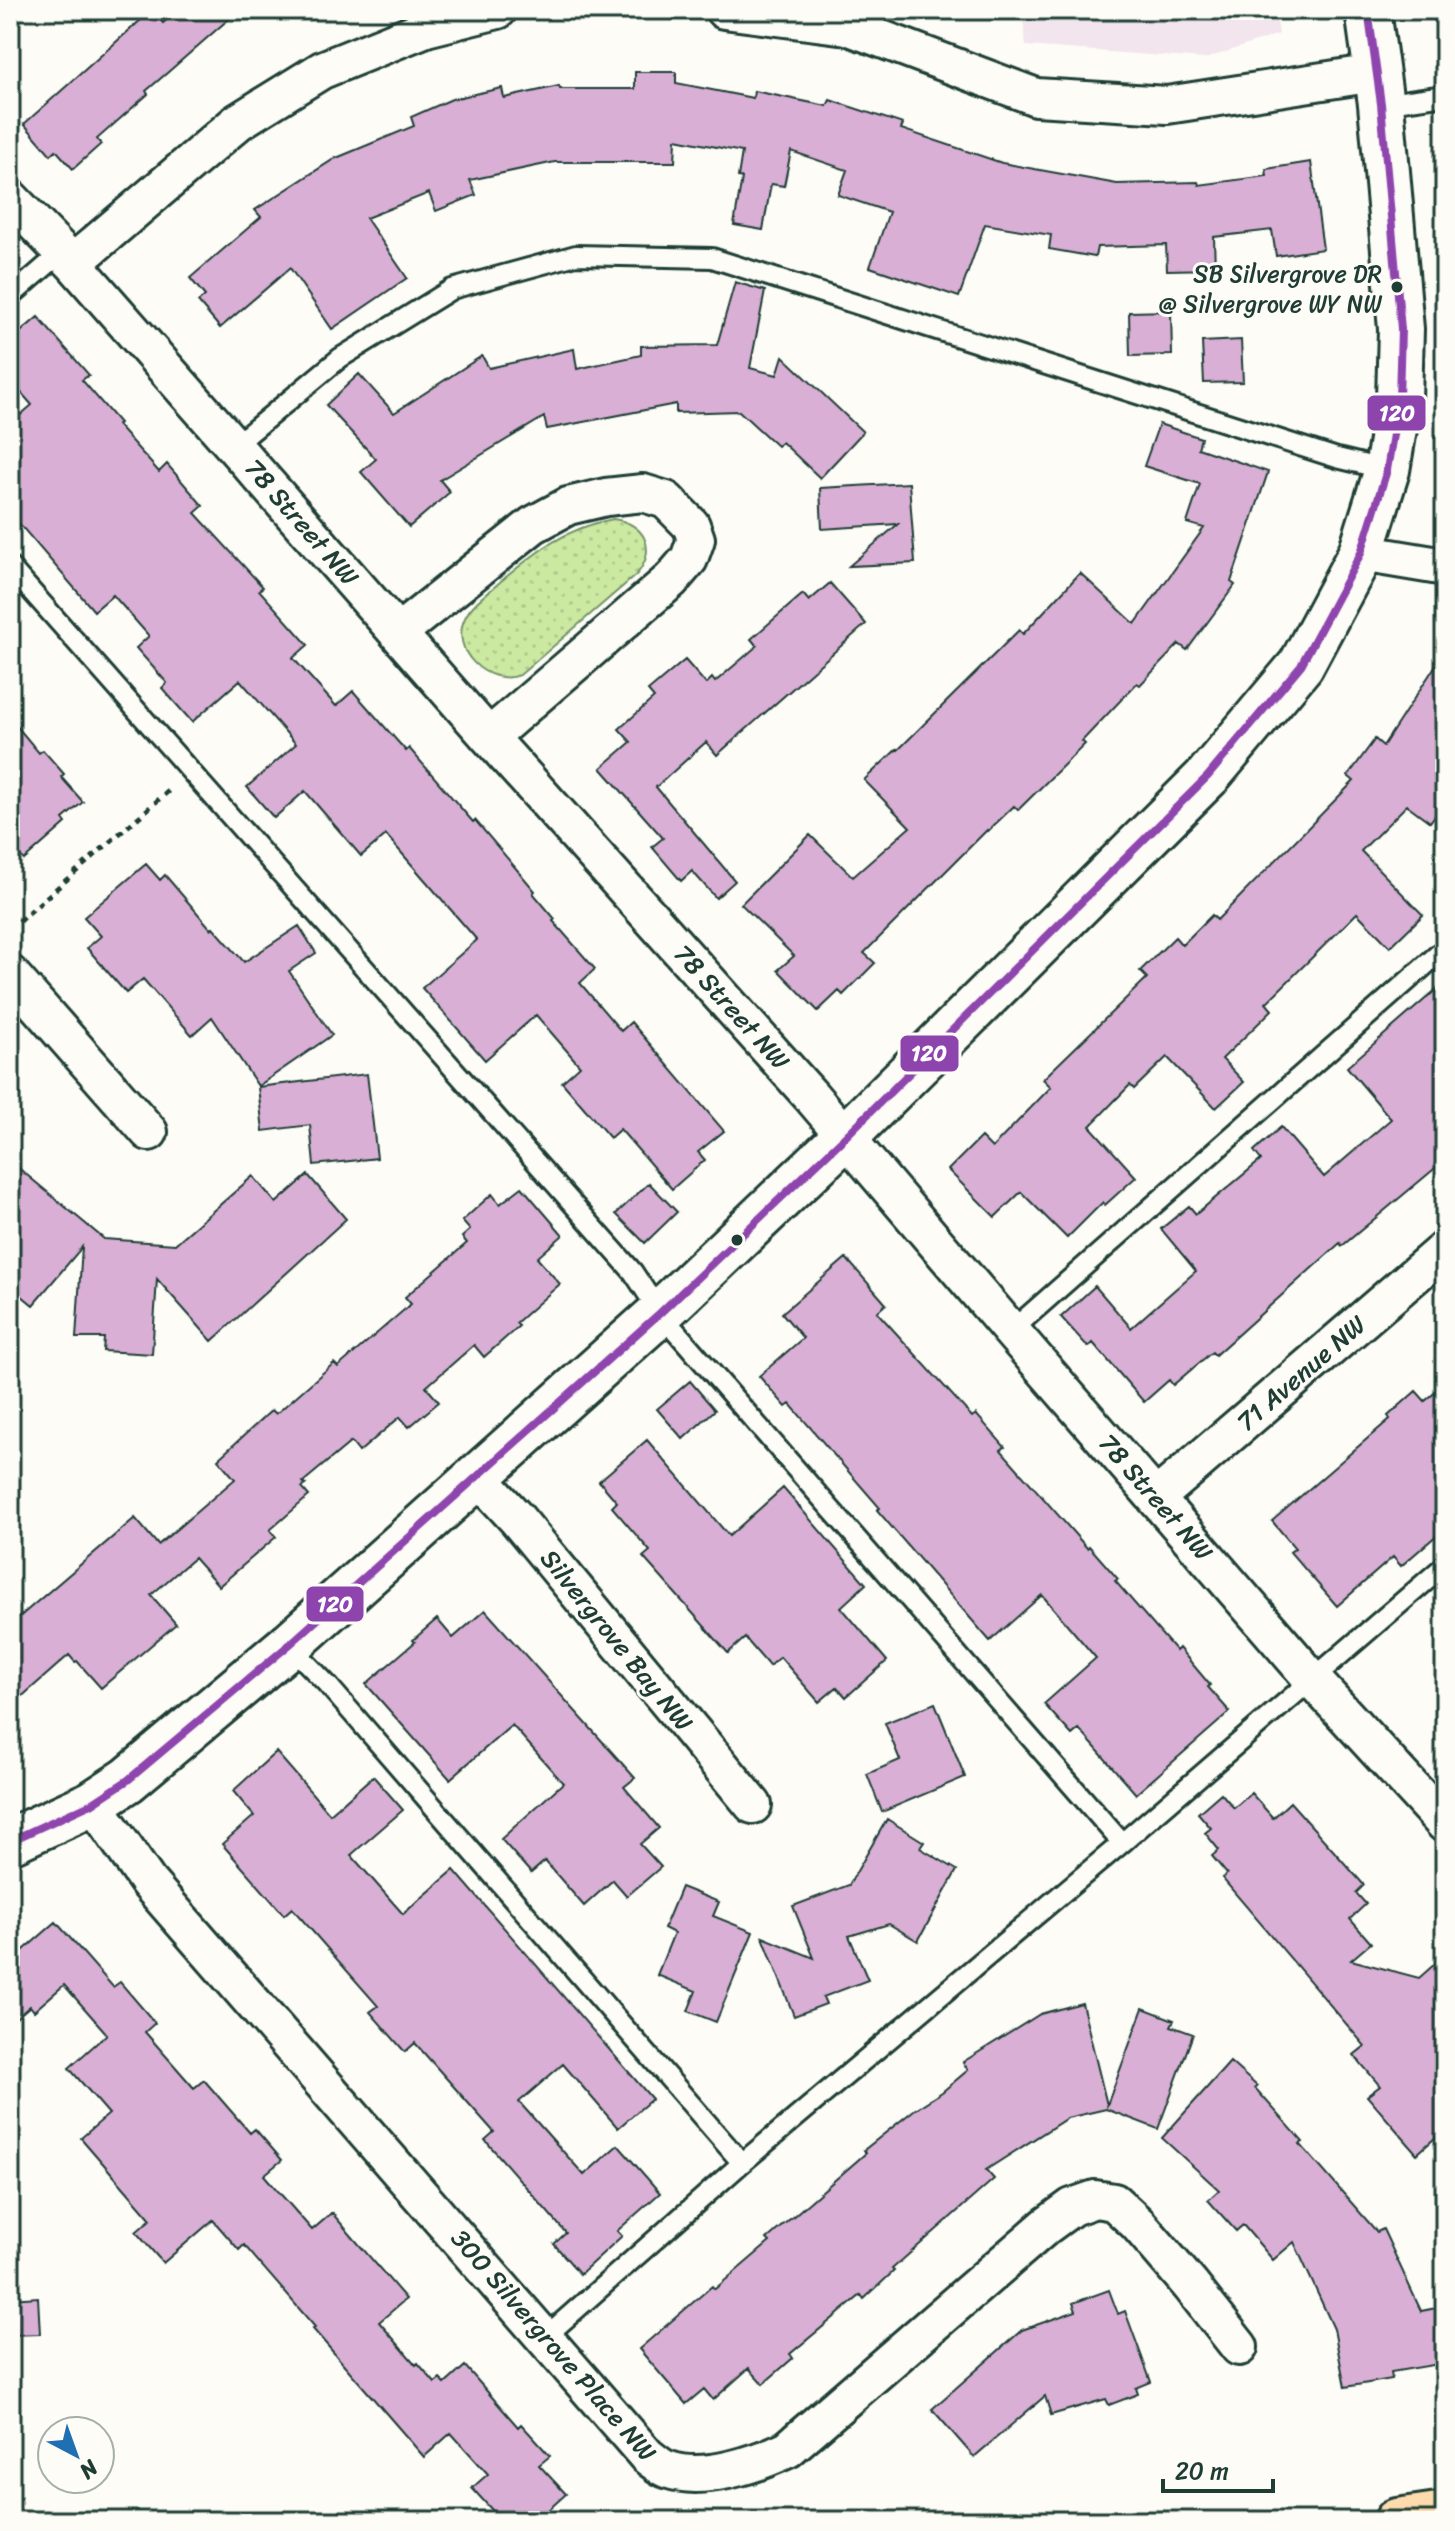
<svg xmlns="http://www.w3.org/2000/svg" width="1455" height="2531" font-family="Sriracha,sans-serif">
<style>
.built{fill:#f2e5ed}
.park{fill:url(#park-dots);stroke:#75936a;stroke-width:2}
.building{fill:#d9afd5;stroke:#1f3d34;stroke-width:2}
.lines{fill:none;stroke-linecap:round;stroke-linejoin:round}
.lane-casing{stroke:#1f3d34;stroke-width:24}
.street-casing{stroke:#1f3d34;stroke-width:42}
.secondary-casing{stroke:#1f3d34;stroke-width:50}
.highway-casing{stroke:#1f3d34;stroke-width:50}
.path{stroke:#1f3d34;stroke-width:5;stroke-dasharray:6 6;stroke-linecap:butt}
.lane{stroke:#fdfcf7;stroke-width:18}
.street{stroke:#fdfcf7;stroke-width:36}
.secondary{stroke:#fdfcf7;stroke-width:44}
.highway{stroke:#fedbac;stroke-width:44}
.bus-1-casing{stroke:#fdfcf7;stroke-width:14}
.bus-1{stroke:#8e44ad;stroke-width:8}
.bus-dot{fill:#1f3d34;stroke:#fdfcf7;stroke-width:3}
.labels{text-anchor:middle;stroke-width:6;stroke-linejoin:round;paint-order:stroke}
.bus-label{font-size:24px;fill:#1f3d34;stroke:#fdfcf7;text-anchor:end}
.street-label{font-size:26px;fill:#1f3d34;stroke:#fdfcf7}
.line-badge{stroke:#fdfcf7;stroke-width:3}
.badge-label{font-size:22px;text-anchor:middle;font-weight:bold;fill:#fff}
</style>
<defs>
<pattern id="park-dots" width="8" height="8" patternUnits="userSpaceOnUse" patternTransform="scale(2)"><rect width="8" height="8" fill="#cbe9a1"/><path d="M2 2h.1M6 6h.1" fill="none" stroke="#aec98b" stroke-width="1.8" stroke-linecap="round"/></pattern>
</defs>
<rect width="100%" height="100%" fill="#fdfcf7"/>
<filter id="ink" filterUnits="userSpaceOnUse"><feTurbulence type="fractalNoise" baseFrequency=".0125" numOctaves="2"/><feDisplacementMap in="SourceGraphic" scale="16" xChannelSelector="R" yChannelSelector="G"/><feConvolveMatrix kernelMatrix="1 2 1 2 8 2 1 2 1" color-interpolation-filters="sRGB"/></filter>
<g filter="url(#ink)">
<!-- built -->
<path class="built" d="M1022,10H1275L1279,34L1205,59L1026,46Z"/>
<!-- park -->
<path class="park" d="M613,519C645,523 658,550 636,575L520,675C488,687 449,651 465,618C472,603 488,593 500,582C536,552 565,528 613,519Z"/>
<!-- building -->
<path class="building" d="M152,10L163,23L178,10H239L167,73L146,91L148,94L97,139L101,144L73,169L56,150L51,155L24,124Z
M635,72H676V83L753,98L754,91L827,106L830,100L903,124L901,129L1002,163L1117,184L1198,182L1199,185L1267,176L1266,169L1311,162L1323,249L1276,256L1272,230L1214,237L1215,269L1167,270L1166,245L1097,247L1095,257L1049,249L1051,235L985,224L959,297L870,267L889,212L838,195L847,170L791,151L784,186L771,184L763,230L734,225L742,178L738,177L742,152L676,139L675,162H555L470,180L476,195L436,211L429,193L366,218L407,278L332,329L290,268L220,328L198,302L205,296L190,278L261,217L255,210L334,159L414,126L411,117L452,99L502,88L504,98L559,86L560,89H635Z
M735,282L765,291L750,368L777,375L783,356L863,432L820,478L782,442L777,446L739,411L676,413V404L547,429L544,417L440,480L450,492L409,527L361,472L376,459L326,405L359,374L394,413L482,356L489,368L574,349L577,369L641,355V346L717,345Z
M1171,311L1172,355L1130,356L1129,312Z
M38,317L89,375L82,380L119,423L117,425L159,472L167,464L203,506L195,513L263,587L259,590L308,645L293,658L336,706L353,691L406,751L409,748L473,822L475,820L535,891L533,893L555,919L553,921L595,969L580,983L621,1031L631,1022L724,1131L698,1152L705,1160L672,1189L620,1129L610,1138L562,1082L580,1066L536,1015L485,1060L422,988L477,940L386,835L361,856L305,791L274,818L247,787L296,744L240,680L192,722L162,688L167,683L136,648L149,636L113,595L94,611L10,513V424L32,405L10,380V341Z
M1241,340L1243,382L1204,383L1202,342Z
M1159,424L1201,438L1198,448L1268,472L1231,582L1235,585L1187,650L1179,644L1140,685L1137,683L1082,741L1085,744L1018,810L1014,806L988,831L987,830L864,953L875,963L843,995L839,991L818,1011L778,970L794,956L741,904L810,835L853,877L910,827L864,780L897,749L898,750L1019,630L1023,634L1080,573L1135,624L1204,528L1187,523L1200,484L1144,466Z
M909,483L915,563L849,566L898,524L822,529L820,488Z
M830,583L866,624L717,755L706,742L656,787L735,881L716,898L692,871L681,881L652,847L663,838L601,768L631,742L619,729L654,698L648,691L685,660L706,684L712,678L715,682L757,646L751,639L803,594L809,601Z
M1445,651V802L1430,822L1407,805L1361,851L1423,915L1390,947L1357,913L1266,1003L1272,1010L1222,1059L1244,1082L1216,1108L1167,1057L1134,1089L1130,1085L1090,1126L1136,1177L1105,1205L1103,1202L1067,1238L1021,1192L995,1217L948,1170L981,1137L992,1148L1051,1087L1043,1079L1147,978L1140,971L1175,937L1182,945L1212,915L1217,920L1354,781L1348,776L1375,739L1383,746Z
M10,718L39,753L43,750L64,774L61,777L83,802L63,819L66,823L24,860L10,844Z
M146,864L160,880L165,875L211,929L213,927L244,962L299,926L316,953L289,971L332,1035L258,1086L212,1017L192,1035L143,979L126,993L87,948L101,936L84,917Z
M1445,982V1157L1438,1164L1439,1165L1342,1246L1340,1243L1215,1355L1212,1352L1173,1385L1169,1380L1144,1402L1093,1343L1088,1347L1061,1317L1095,1286L1131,1328L1196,1271L1161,1229L1189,1206L1196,1214L1261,1160L1254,1151L1281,1127L1324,1177L1391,1119L1347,1067Z
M367,1074L377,1158L314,1165L310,1125L263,1131L258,1087Z
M10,1161L104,1239L175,1244L253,1176L276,1203L308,1175L346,1219L212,1341L157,1279L152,1354L103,1351L104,1338H76L82,1247L33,1305L10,1286Z
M649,1183L677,1212L645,1243L616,1214Z
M522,1187L563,1235L537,1258L560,1284L516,1323L519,1326L484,1357L474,1345L426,1387L439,1402L409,1427L400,1417L359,1452L351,1442L303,1482L306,1485L302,1488L309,1496L270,1530L276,1537L219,1586L194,1558L151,1595L176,1624L101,1688L77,1661L75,1662L69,1655L10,1707V1625L135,1518L158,1545L235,1479L218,1459L272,1410L276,1414L334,1363L338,1367L411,1304L405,1297L467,1243L462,1237L470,1230L462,1221L492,1194L500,1204Z
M846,1258L886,1304L877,1312L972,1417L976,1414L1005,1447L1001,1450L1087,1548L1089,1546L1118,1579L1115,1581L1176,1651L1179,1648L1210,1685L1208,1687L1230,1712L1136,1794L1079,1729L1072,1735L1044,1704L1096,1658L1042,1595L990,1641L877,1510L880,1508L790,1404L786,1407L759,1376L803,1338L782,1313Z
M690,1381L715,1410L683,1439L657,1409Z
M1445,1384V1528L1401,1566L1393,1557L1337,1606L1290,1552L1295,1548L1272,1521L1390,1419L1388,1416L1416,1391L1425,1401Z
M647,1440L729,1536L783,1488L866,1584L841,1607L887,1661L846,1697L837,1687L819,1702L780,1657L769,1666L745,1638L728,1653L643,1557L650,1551L612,1507L617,1502L599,1481Z
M485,1610L635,1778L624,1787L659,1828L640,1844L661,1867L627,1896L613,1880L584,1906L545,1861L531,1873L501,1839L563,1783L512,1725L450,1779L366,1684L415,1642L413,1640L437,1619L453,1638Z
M935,1703L965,1777L882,1812L867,1774L900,1760L885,1723Z
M276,1752L330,1814L373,1776L403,1810L351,1855L403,1914L454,1870L652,2099L618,2128L563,2064L519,2102L584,2175L618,2145L660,2193L617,2231L622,2236L580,2274L554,2244L566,2233L485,2140L494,2132L415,2043L405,2052L370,2012L378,2006L292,1908L284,1915L222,1844L254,1816L233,1791Z
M1221,1793L1234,1808L1251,1793L1273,1818L1290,1802L1364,1885L1356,1893L1366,1904L1350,1919L1371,1943L1351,1960L1419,1978L1445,1955V2129L1417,2154L1367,2096L1380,2086L1354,2055L1365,2046L1222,1878L1227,1874L1212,1856L1219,1850L1205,1833L1211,1828L1198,1813Z
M887,1819L924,1842L920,1848L957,1870L918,1941L889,1924L849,1936L868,1980L823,1997L826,2004L794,2016L763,1937L814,1958L793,1906L849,1885Z
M681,1887L719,1902L713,1916L753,1932L716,2022L688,2011L696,1991L657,1975L674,1933L664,1928Z
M56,1922L113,1987L120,1982L155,2023L145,2032L194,2088L204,2080L250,2133L255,2129L282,2160L264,2175L312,2230L332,2213L406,2299L379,2322L416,2365L418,2363L435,2383L440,2379L445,2384L465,2366L518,2427L521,2424L550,2456L539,2465L566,2494L536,2521H502L472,2488L488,2474L451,2433L424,2457L313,2329L315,2327L244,2245L239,2250L213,2220L163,2263L136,2232L151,2219L81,2138L109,2114L69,2068L107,2034L64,1985L34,2011L30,2006L10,2023V1962Z
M1082,2003L1107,2105L1143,2008L1174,2020L1171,2026L1193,2034L1158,2129L1106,2109L1067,2118L986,2170L994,2179L892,2269L894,2271L864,2299L861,2295L790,2354L793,2358L763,2384L749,2368L713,2400L704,2389L686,2404L639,2349L712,2286L715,2289L770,2242L767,2239L866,2153L864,2150L914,2110L942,2092L968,2070L963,2062L1040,2014Z
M1230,2062L1257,2086L1255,2088L1303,2142L1300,2144L1377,2232L1383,2229L1421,2311L1441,2307L1445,2330V2363L1391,2372L1392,2379L1345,2387L1334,2329L1294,2242L1273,2260L1243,2225L1236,2231L1208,2200L1219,2190L1162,2138Z
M1109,2290L1118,2314L1125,2311L1151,2382L1136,2388L1138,2394L1109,2405L1106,2399L1051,2415L1045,2396L974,2457L932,2409L1022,2330L1076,2311L1073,2303Z
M38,2297L40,2334L10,2335V2299Z"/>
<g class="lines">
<defs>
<path id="lane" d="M1381,104L1445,95
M10,297L62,252
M234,446L340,358L452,289L576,255L712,258L1337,458L1387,470
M10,567L633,1272L660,1313L1122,1843
M1011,1331L1445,948
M289,1645L327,1684L742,2163
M545,2337L742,2163L1122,1843L1445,1565"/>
<path id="street" d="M724,10L847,26L1036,97L1167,105L1375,73
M10,198L73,263L489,737L811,1096L1011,1331L1313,1680L1445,1824
M73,263L238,122L322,70L426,28L498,10
M1361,553L1445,567
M399,632L533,525L568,506L606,497L643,493L666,500L691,525L696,539L689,559L671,580L489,737
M10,974L149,1132
M478,1477L517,1519L753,1805
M1157,1497L1445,1249
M93,1803L148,1882L647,2456C654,2461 661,2468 669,2470C704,2482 756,2464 788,2449L1046,2226L1072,2207L1095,2199L1114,2202L1138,2224L1191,2286L1239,2347"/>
<path id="secondary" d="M10,1841L93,1803L128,1780L289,1645L660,1313L846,1136L1208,776L1301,665L1361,553L1387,470L1399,399L1401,329L1381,104L1368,10"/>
<path id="highway" d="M1397,2521L1445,2514"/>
</defs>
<!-- lane casing -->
<use href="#lane" class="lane-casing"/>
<!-- street casing -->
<use href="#street" class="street-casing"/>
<!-- secondary casing -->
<use href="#secondary" class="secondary-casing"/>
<!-- highway casing -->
<use href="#highway" class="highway-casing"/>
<!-- path -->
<path class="path" d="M10,929L172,788"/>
<!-- lane -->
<use href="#lane" class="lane"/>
<!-- street -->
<use href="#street" class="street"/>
<!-- secondary -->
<use href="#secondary" class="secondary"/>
<!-- highway -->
<use href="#highway" class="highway"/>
<defs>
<path id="bus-1" d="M10,1841L93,1803L128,1780L289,1645L660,1313L846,1136L1208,776L1301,665L1361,553L1387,470L1399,399L1401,329L1381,104L1368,10"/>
</defs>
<!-- bus-1 casing -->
<use href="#bus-1" class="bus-1-casing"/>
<!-- bus-1 -->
<use href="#bus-1" class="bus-1"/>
</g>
</g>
<!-- markers -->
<g class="bus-dot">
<circle cx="1397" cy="287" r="7"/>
<circle cx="737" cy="1240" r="7"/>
</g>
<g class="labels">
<!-- bus labels -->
<g class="bus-label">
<text x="1382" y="282">SB Silvergrove DR<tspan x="1382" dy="30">@ Silvergrove WY NW</tspan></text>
</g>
<!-- street labels -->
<g class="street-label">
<text transform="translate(302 522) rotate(49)" y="9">78 Street NW</text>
<text transform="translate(732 1007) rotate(48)" y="9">78 Street NW</text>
<text transform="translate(1301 1373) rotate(-41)" y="9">71 Avenue NW</text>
<text transform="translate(1156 1497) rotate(49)" y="9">78 Street NW</text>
<text transform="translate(617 1640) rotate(51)" y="9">Silvergrove Bay NW</text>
<text transform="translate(554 2345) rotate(49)" y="9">300 Silvergrove Place NW</text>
</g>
</g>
<g class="line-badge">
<rect x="1366" y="394" width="61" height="38" rx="8" fill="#8e44ad"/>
<rect x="899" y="1034" width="61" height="39" rx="8" fill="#8e44ad"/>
<rect x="305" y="1585" width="60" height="38" rx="8" fill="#8e44ad"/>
</g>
<g class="badge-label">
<text x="1397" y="421">120</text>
<text x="929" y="1061">120</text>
<text x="335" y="1612">120</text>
</g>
<!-- margin -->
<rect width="1455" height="2531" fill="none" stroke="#fdfcf7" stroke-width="40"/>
<rect x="20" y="20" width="1415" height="2491" fill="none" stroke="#1f3d34" stroke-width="3" filter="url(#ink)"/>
<!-- north arrow -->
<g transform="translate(76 2455) rotate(139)"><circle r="38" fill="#fdfcf7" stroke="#a4b0a9" stroke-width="2"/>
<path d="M0-6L14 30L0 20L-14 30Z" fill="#1f6fb2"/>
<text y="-12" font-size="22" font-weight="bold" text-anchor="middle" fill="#1f3d34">N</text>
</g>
<!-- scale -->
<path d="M1163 2479v12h110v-12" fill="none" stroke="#1f3d34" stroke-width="4"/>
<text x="1175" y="2479" font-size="24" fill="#1f3d34" stroke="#fdfcf7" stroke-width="6" paint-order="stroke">20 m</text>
</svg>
